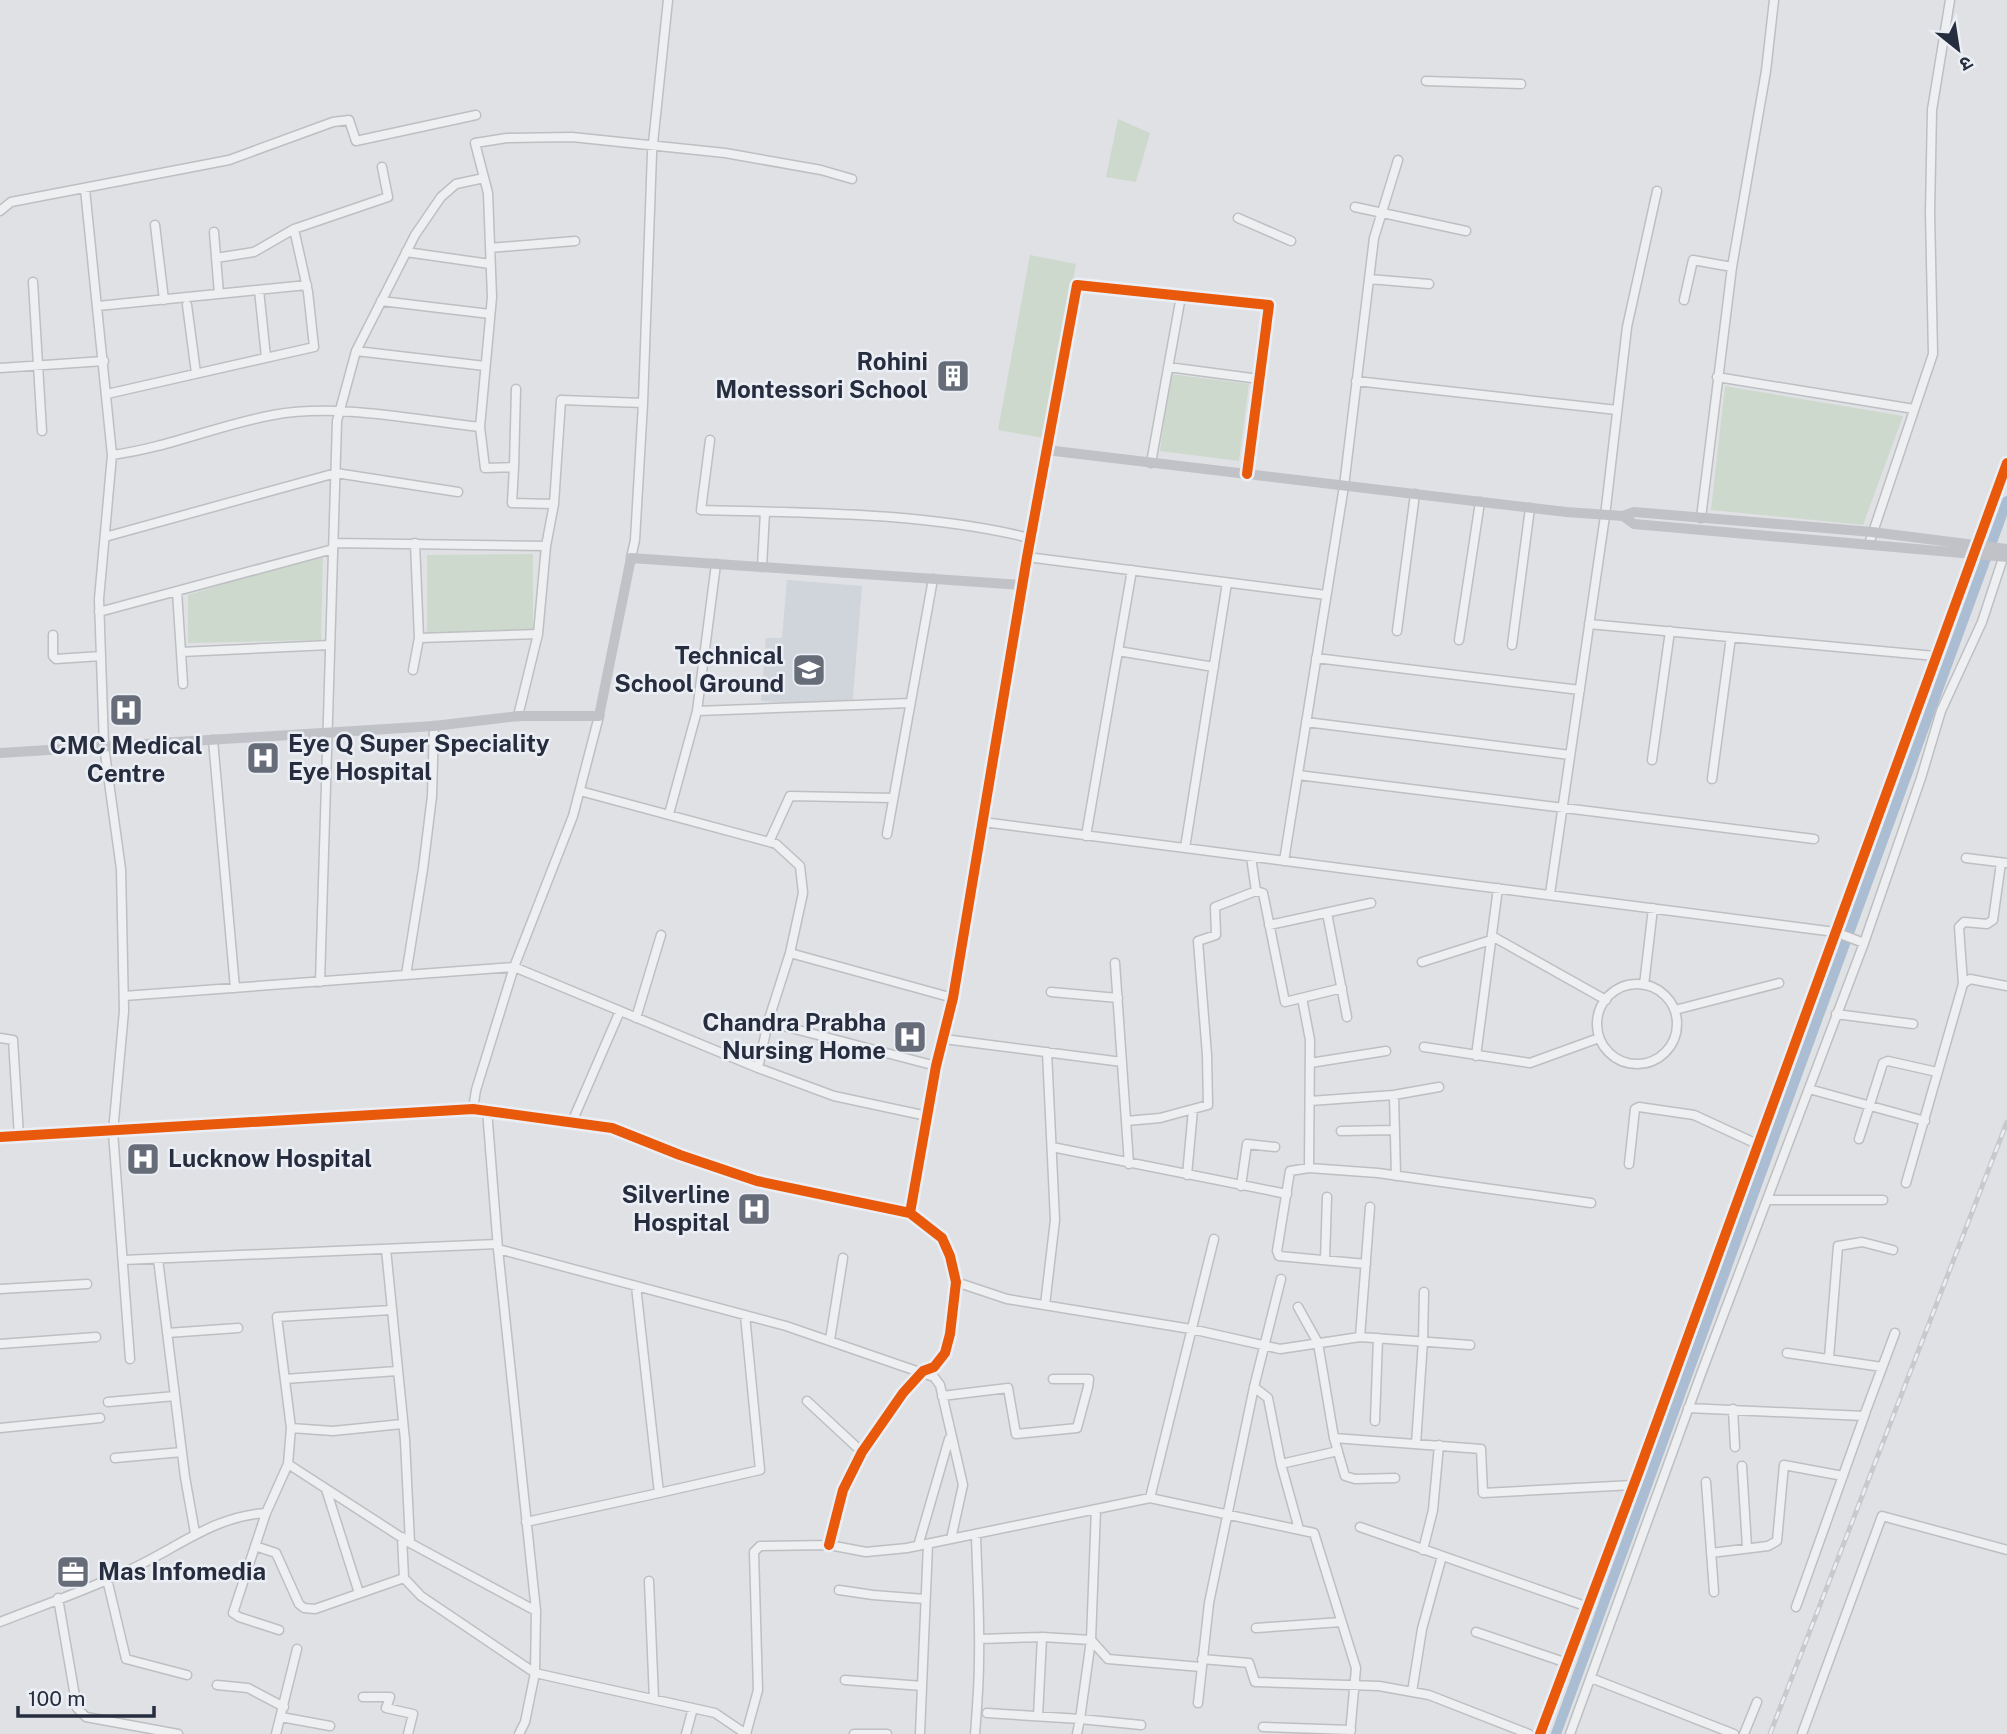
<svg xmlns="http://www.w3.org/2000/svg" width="2007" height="1734" font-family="'Public Sans','Noto Sans Devanagari',sans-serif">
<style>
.built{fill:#d0d4db}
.green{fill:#ced9ce}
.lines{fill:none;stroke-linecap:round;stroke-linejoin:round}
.canal{stroke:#aabdd2;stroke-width:10}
.street-casing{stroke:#bdbfc2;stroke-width:11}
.street{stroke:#eeeff1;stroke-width:8}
.secondary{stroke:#c0c2c7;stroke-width:10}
.rail-casing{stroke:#c7c9cc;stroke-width:5}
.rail{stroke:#ebeff5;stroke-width:2.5;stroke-dasharray:8;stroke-linecap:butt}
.cycleway-casing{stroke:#ebeff5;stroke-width:15}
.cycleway{stroke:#e8590c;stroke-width:10}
.labels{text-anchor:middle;stroke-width:5;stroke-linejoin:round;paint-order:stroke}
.poi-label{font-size:24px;font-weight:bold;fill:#252d3e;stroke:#ebeff5;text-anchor:end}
</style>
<rect width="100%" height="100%" fill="#dfe1e4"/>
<!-- built -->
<path class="built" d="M787,580L862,586L852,708L761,701L766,638H782Z"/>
<!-- green -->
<path class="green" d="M1118,119L1150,133L1136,182L1106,177Z
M1030,255L1076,264L1044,438L998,430Z
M1170,374L1249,384L1239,461L1160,451Z
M1725,386L1903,416L1863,525L1711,510Z
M323,554L321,640L188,643V595Z
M533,554V633L427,634V555Z"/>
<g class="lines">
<!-- canal -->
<path class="canal" d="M1556,1734L2007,501"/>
<defs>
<path id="street" d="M1426,81L1521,84
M85,189L112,455L99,599L104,746L121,869L124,1011L113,1132L130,1359
M1355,207L1466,231
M0,211L11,202L229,160L333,122L349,120L356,141L476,115
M1238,218L1291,241
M155,225L164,300
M214,232L219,294
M490,248L575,241
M406,252L490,264
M216,258L254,252L294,229L388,197L382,167
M1369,279L1429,284
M33,282L42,431
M259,290L266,357
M1684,300L1693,260L1732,267
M381,301L490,314
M187,305L196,373
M98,306L307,285
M356,351L485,366
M1168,367L1259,379
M0,368L104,361
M1717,377L1914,409
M1356,381L1617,410
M516,389L514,467L485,468L480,427L492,297L488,193L475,143L507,138L572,137L725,153L821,170L852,179
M107,394L314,347L308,292L294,229
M710,440L701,510C812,513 922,512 1030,538
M1046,450L1077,285L1269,305L1247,474
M112,455C167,448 218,425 273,415C338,403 414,420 480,427
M1151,463L1181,296
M514,467L512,503L554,504
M1701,518L1732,267L1766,71L1774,0
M105,537L336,473L458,492
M334,543L546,546
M1869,544L1933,354L1930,212L1932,110L1950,0
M1027,557L1326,595
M631,558L635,540L643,403L652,153L668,0
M762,567L765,512
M177,591L183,684
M99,612L333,549
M1589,624L1935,656
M1397,631L1415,494
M53,635V656L56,659L101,656
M419,638L538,634
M1459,640L1480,502
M1512,645L1530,508
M1118,651L1214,667
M181,652L330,645
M1316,658L1580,690
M413,670L419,638L415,543
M697,711L910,703
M518,716L538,634L546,546L554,504L561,400L643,403
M1306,722L1570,755
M213,740L235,988
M1652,760L1670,631
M1298,775L1814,839
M1712,779L1731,637
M580,791L769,842L776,844L800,866L803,893L790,953L768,1022L758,1068
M669,814L697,711L716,564
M983,822L1835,932L1864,943
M887,834L933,579
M1086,836L1132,570
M769,842L790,796L893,798
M1185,848L1227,583
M1251,857L1256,891L1263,893L1285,1002L1342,988
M1966,858L2007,863
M1284,861L1344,486L1374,238L1398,160
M1550,894L1605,516L1627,327L1657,191
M1327,913L1347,1017
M1269,925L1371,903
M1492,936L1606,1000
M790,953L953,998
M1422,962L1491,940
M1115,963L1129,1164
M406,975L423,869L432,796L434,726
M320,982L337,421L356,351L415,235L441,197L456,184L484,178
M1963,984L1959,927L1964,922L1987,924L1993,920L2001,863
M1597 1024a40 40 0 1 1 80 0a40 40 0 1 1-80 0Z
M1644,985L1653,908
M1051,992L1118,998
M124,996L514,967L758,1068L834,1096L927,1116
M1302,998L1310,1040L1309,1168
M1675,1010L1779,983
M1836,1014L1913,1024
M636,1018L661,935
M768,1022L936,1066
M0,1038L13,1040L19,1136
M944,1039L1122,1062
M1424,1047L1530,1063L1599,1038
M1476,1056L1498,888
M1310,1063L1386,1051
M1809,1089L1925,1121
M1394,1095L1396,1176
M1310,1101L1394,1095L1439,1087
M473,1109L476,1090L514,967L573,816L599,716
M487,1110L498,1249L536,1611L535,1673L525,1722L519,1734
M1126,1121L1160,1118L1208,1105L1207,1055L1198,941L1216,935L1215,907L1256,891
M572,1122L620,1011
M1341,1131L1395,1130
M0,1137L473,1109L612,1128L680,1155L757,1181L910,1213L942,1238L950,1256L956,1282L950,1334L945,1353L934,1367L923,1371L903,1393L862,1452L843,1490L829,1545
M1859,1139L1883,1063L1888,1061L1937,1072
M1052,1147L1287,1194
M1629,1164L1635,1109L1639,1107L1694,1115L1757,1144
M1187,1175L1193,1110
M1906,1183L1963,984L1970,979L2007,986
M1241,1186L1247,1144L1275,1147
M1767,1200H1883
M910,1213L936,1066L953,998L1023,585
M386,1249L405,1440L410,1543
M498,1249L786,1326L934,1377L940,1385L963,1485L951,1539
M158,1259L185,1477L195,1533
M123,1260L497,1244
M1325,1260L1327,1197
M1366,1264L1279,1256L1277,1251L1290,1171L1309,1168L1378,1173L1591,1203
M956,1282L1007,1299L1191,1329L1280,1349L1360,1337L1470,1345
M636,1286L659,1493L760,1470L745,1315
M0,1289L87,1284
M1045,1305L1055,1220L1047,1052
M1298,1307L1318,1343L1334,1438L1345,1476L1355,1479L1395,1478
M167,1333L238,1328
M1360,1337L1370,1207
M830,1340L843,1258
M0,1344L96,1337
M1787,1353L1882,1367
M1829,1358L1838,1246L1862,1242L1893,1250
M285,1379L397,1371
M1254,1387L1268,1398L1281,1464L1299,1529
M942,1396L1008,1388L1016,1434L1077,1428L1088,1387L1089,1379H1053
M807,1401L862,1452
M108,1402L175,1396
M1688,1408L1864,1416L1895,1333
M1733,1409L1735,1447
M1375,1421L1378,1338
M0,1428L100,1418
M291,1428L333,1431L402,1424
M1334,1438L1481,1449L1483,1493L1633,1485
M1416,1444L1423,1341L1424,1292
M115,1458L182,1452
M288,1464L410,1543L536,1611
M1281,1464L1338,1451
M1742,1466L1747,1547
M1706,1482L1714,1592
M326,1489L359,1593
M1150,1498L1214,1239
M1096,1509L1091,1640L1080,1719L1141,1725
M526,1522L659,1493
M1360,1527L1588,1607
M402,1537L404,1578
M255,1546L276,1553L299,1604L304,1608L315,1609L404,1578L421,1596L535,1673L715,1713L746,1734
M918,1546L949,1439
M1423,1550L1433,1510L1439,1445
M1711,1553L1768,1546L1777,1541L1784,1465L1843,1476
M107,1579L126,1659L187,1675
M649,1581L654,1699
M839,1590L873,1595L925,1599
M58,1598L77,1708L86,1717L178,1734
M1796,1607L1865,1414
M0,1622C43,1605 88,1590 129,1570C176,1549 213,1516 266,1513
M1256,1628L1341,1622
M279,1630L239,1617L233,1613L266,1513L288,1464L291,1428L277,1317L391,1310
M1476,1632L1567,1663
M979,1639L1042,1637
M1202,1659L1249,1663L1255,1682L1379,1686L1429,1695L1529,1734
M1591,1678L1734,1734
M845,1680L922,1686
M217,1685L248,1688L284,1707
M1412,1692L1422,1629L1442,1556
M363,1697H390L386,1708L413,1714L408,1734
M1198,1703L1209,1603L1254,1387L1281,1279
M987,1713L1080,1719L1077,1734
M1038,1716L1042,1637L1091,1640L1108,1659L1201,1667
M281,1717L330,1726
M1263,1727L1351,1730
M276,1734L297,1649
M686,1734L693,1708
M746,1734L758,1690L754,1552L760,1546L829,1545L866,1552L907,1548L1150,1498L1314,1533L1356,1668L1350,1734
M854,1734H887
M920,1734L928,1544
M975,1734C977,1708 979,1685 979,1659C980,1617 977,1575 976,1534
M1570,1734L1701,1374L1864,943L1921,778L1941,711L1982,622L2005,552
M1744,1734L1757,1702
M1802,1734L1882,1516L2007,1550"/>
</defs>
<!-- street casing -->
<use href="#street" class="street-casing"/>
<!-- street -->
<use href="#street" class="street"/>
<!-- secondary -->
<path class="secondary" d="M1623,516L1634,524L2007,557
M0,753L434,726L518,716H599L631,558L1023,585L1046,450L1566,512L1623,516L1634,512L1872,532L2007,549
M1540,1734L1639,1471L2007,463"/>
<defs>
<path id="rail" d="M1770,1734L2007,1122"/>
</defs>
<!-- rail casing -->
<use href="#rail" class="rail-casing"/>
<!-- rail -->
<use href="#rail" class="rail"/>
<defs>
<path id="cycleway" d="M0,1137L473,1109L612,1128L680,1155L757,1181L910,1213L942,1238L950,1256L956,1282L950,1334L945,1353L934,1367L923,1371L903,1393L862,1452L843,1490L829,1545
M910,1213L936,1066L953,998L1027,557L1077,285L1269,305L1247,474
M1540,1734L1639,1471L2007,463"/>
</defs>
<!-- cycleway casing -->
<use href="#cycleway" class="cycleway-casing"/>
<!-- cycleway -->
<use href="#cycleway" class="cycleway"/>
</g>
<!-- icons -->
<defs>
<symbol id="building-square" viewBox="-11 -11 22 22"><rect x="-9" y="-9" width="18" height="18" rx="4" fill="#666c78" stroke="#ebeff5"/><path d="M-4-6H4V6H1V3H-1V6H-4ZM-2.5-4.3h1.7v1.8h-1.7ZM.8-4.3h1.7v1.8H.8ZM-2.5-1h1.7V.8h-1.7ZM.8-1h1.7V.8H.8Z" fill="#fff"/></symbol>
<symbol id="school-square" viewBox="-11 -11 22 22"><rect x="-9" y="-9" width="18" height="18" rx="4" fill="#666c78" stroke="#ebeff5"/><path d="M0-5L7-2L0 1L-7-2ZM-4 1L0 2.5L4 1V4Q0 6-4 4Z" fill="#fff"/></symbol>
<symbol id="hospital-square" viewBox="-11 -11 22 22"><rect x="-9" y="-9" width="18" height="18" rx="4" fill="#666c78" stroke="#ebeff5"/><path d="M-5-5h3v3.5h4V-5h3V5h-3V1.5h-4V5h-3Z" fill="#fff"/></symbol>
<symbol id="office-square" viewBox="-11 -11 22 22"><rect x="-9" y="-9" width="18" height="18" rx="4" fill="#666c78" stroke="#ebeff5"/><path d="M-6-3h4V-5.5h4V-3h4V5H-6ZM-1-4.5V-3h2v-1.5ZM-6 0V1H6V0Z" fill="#fff"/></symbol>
</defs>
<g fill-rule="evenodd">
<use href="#building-square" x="934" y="357" width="38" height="38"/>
<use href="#school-square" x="790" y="651" width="38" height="38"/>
<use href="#hospital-square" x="107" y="691" width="38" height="38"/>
<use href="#hospital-square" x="244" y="739" width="38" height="38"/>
<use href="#hospital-square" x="891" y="1018" width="38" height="38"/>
<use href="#hospital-square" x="124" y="1140" width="38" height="38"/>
<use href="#hospital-square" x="735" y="1190" width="38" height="38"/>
<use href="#office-square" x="54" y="1553" width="38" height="38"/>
</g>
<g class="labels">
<!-- poi labels -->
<g class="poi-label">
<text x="928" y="370">Rohini<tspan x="928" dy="28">Montessori School</tspan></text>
<text x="784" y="664">Technical<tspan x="784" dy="28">School Ground</tspan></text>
<text x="288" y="752" text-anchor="start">Eye Q Super Speciality<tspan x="288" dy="28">Eye Hospital</tspan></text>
<text x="126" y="754" text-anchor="middle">CMC Medical<tspan x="126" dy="28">Centre</tspan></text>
<text x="886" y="1031">Chandra Prabha<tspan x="886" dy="28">Nursing Home</tspan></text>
<text x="168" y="1167" text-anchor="start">Lucknow Hospital</text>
<text x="730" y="1203">Silverline<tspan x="730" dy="28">Hospital</tspan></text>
<text x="98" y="1580" text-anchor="start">Mas Infomedia</text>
</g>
</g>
<!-- north arrow -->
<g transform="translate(1958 49) rotate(150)" stroke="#ebeff5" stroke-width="5" paint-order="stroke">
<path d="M0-5L12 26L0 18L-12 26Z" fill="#252d3e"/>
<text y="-10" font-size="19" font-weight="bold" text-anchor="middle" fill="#252d3e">उ</text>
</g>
<!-- scale -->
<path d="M18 1706v10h136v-10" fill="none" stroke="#252d3e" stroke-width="3.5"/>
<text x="28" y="1706" font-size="21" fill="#252d3e" stroke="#ebeff5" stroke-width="5" paint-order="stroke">100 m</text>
</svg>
